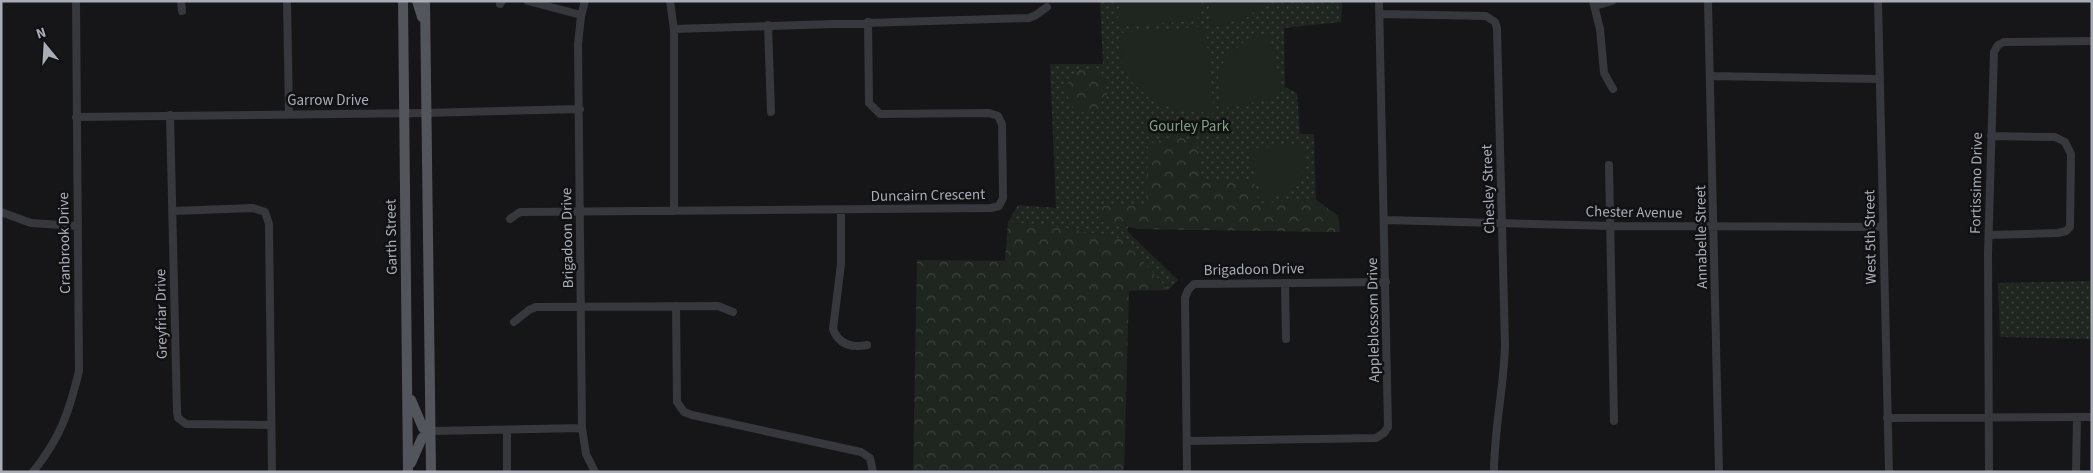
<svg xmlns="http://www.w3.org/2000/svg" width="2093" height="473" font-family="'Source Sans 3',sans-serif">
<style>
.grass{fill:url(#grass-dots)}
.forest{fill:url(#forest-crowns)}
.pitch{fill:#1e261f}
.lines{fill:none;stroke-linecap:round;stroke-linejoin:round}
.minor{stroke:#37383d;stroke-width:8}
.major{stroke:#53555c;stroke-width:10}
.labels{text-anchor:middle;stroke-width:5;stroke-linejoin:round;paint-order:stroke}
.street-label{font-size:15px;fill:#a8adb8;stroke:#111113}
.park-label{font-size:15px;fill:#7fa381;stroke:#111113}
</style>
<defs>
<pattern id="grass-dots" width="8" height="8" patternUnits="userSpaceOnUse" patternTransform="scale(1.25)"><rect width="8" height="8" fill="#1e261f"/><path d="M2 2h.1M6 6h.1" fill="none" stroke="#3c433d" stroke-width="1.8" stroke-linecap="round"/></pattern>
<pattern id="forest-crowns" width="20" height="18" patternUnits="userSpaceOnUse" patternTransform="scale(1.25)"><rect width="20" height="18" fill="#1e261f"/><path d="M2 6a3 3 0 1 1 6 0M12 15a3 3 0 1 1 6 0" fill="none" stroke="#3c433d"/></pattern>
</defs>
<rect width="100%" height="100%" fill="#161618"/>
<!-- grass -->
<path class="grass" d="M1100,1H1342L1341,22L1284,28L1285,87L1297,93L1300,134H1314L1316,200L1338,216L1340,232L1140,229L1128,227L1127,231L1178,280L1168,290L1123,239L1072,229L1008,222L1018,205L1056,208L1050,64H1103Z
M2092,281V339L2000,337L1998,283Z"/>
<!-- forest -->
<path class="forest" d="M1095,67C1105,73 1106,84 1107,95L1096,111L1078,113L1074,111L1064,88L1080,68L1089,69Z
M1174,136L1197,142L1201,180L1253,179L1259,203L1316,200L1338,216L1340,232L1140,229L1098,221L1101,206H1146L1148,144Z
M1008,222L1072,229L1123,239L1168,290L1129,291L1124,472H913L917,260L1005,261Z"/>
<!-- pitch -->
<path class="pitch" d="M1121,1H1201L1202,10L1196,21L1116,26Z
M1209,1H1266L1248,17L1212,28Z
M1199,27L1206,32L1214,113L1179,111L1150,99L1130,80L1122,67L1119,33Z
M1269,34L1282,88L1275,98L1220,109L1218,76L1225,58L1246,40Z
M1305,145C1306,184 1301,192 1262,200L1249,153L1255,148Z"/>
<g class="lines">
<!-- minor -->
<path class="minor" d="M181,1L182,11
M287,1L289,114
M528,1L581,15
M585,1L581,16L578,44L582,428L586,454L595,472
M670,1L674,30V211
M1593,1L1600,29L1604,73L1613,89
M1708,1L1719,472
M1878,1L1889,472
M500,4L502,1
M1595,6L1612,1
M1380,14L1486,16L1495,22L1497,28L1505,345C1504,388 1494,429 1494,472
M768,25L771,112
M674,29L1029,18L1036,15L1047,7
M1710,76L1879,79
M170,115L177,412L178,418L186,424L271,425
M76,117L425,113L580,109
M1609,165L1614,421
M841,210V264L833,329C839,345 852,348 867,345
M173,211L253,208L265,212L269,224L272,472
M1,212L31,223L78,226
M510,219L520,212L991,208L999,206L1003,198L1002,124L998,116L989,113L880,114L869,103L868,22
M1384,220L1611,226L1883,227
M1989,235L2058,233L2066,231L2070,227L2071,154L2065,142L2055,137L1991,136
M1285,283L1286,339
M676,306L677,402L684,412L692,415L861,452L870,458L873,472
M514,322L529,310L536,307L718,306L733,312
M1887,418L2092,417
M507,430V472
M430,431L582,428
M1187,441L1376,438L1384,433L1388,427L1379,1
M33,472C60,438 69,413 79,371L76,1
M1187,472L1185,298L1188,290L1194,284L1386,282
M1989,472L1988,254L1994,52L1998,45L2004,42L2092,41
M2076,472L2077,417"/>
<!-- major -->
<path class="major" d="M403,1C406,158 407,315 408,472
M417,1L422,17
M425,1L431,472
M411,463L422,438L430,431L423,428L411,400"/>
</g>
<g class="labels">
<!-- street labels -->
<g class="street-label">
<text x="328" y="105">Garrow Drive</text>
<text transform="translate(1976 183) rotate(-89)" y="5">Fortissimo Drive</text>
<text transform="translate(1488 189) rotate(-92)" y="5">Chesley Street</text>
<text transform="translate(928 195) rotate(-1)" y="5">Duncairn Crescent</text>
<text transform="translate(1634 212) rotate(1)" y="5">Chester Avenue</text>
<text transform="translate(391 237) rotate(-91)" y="5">Garth Street</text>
<text transform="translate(1701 237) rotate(-91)" y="5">Annabelle Street</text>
<text transform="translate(1870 237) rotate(-91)" y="5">West 5th Street</text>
<text transform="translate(567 238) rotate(-91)" y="5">Brigadoon Drive</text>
<text transform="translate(64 243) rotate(-91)" y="5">Cranbrook Drive</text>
<text transform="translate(1254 269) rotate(-1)" y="5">Brigadoon Drive</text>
<text transform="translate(161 314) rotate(-91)" y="5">Greyfriar Drive</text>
<text transform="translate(1373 320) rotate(-91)" y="5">Appleblossom Drive</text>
</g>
<!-- park labels -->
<g class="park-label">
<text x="1189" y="131">Gourley Park</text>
</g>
</g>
<!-- border -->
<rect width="2093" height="473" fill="none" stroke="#a8adb8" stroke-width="5"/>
<!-- north arrow -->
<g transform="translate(45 45) rotate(342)" stroke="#111113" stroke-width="4" paint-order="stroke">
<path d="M0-4L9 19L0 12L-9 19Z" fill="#a8adb8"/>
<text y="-8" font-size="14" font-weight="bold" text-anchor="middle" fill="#a8adb8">N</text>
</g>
</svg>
